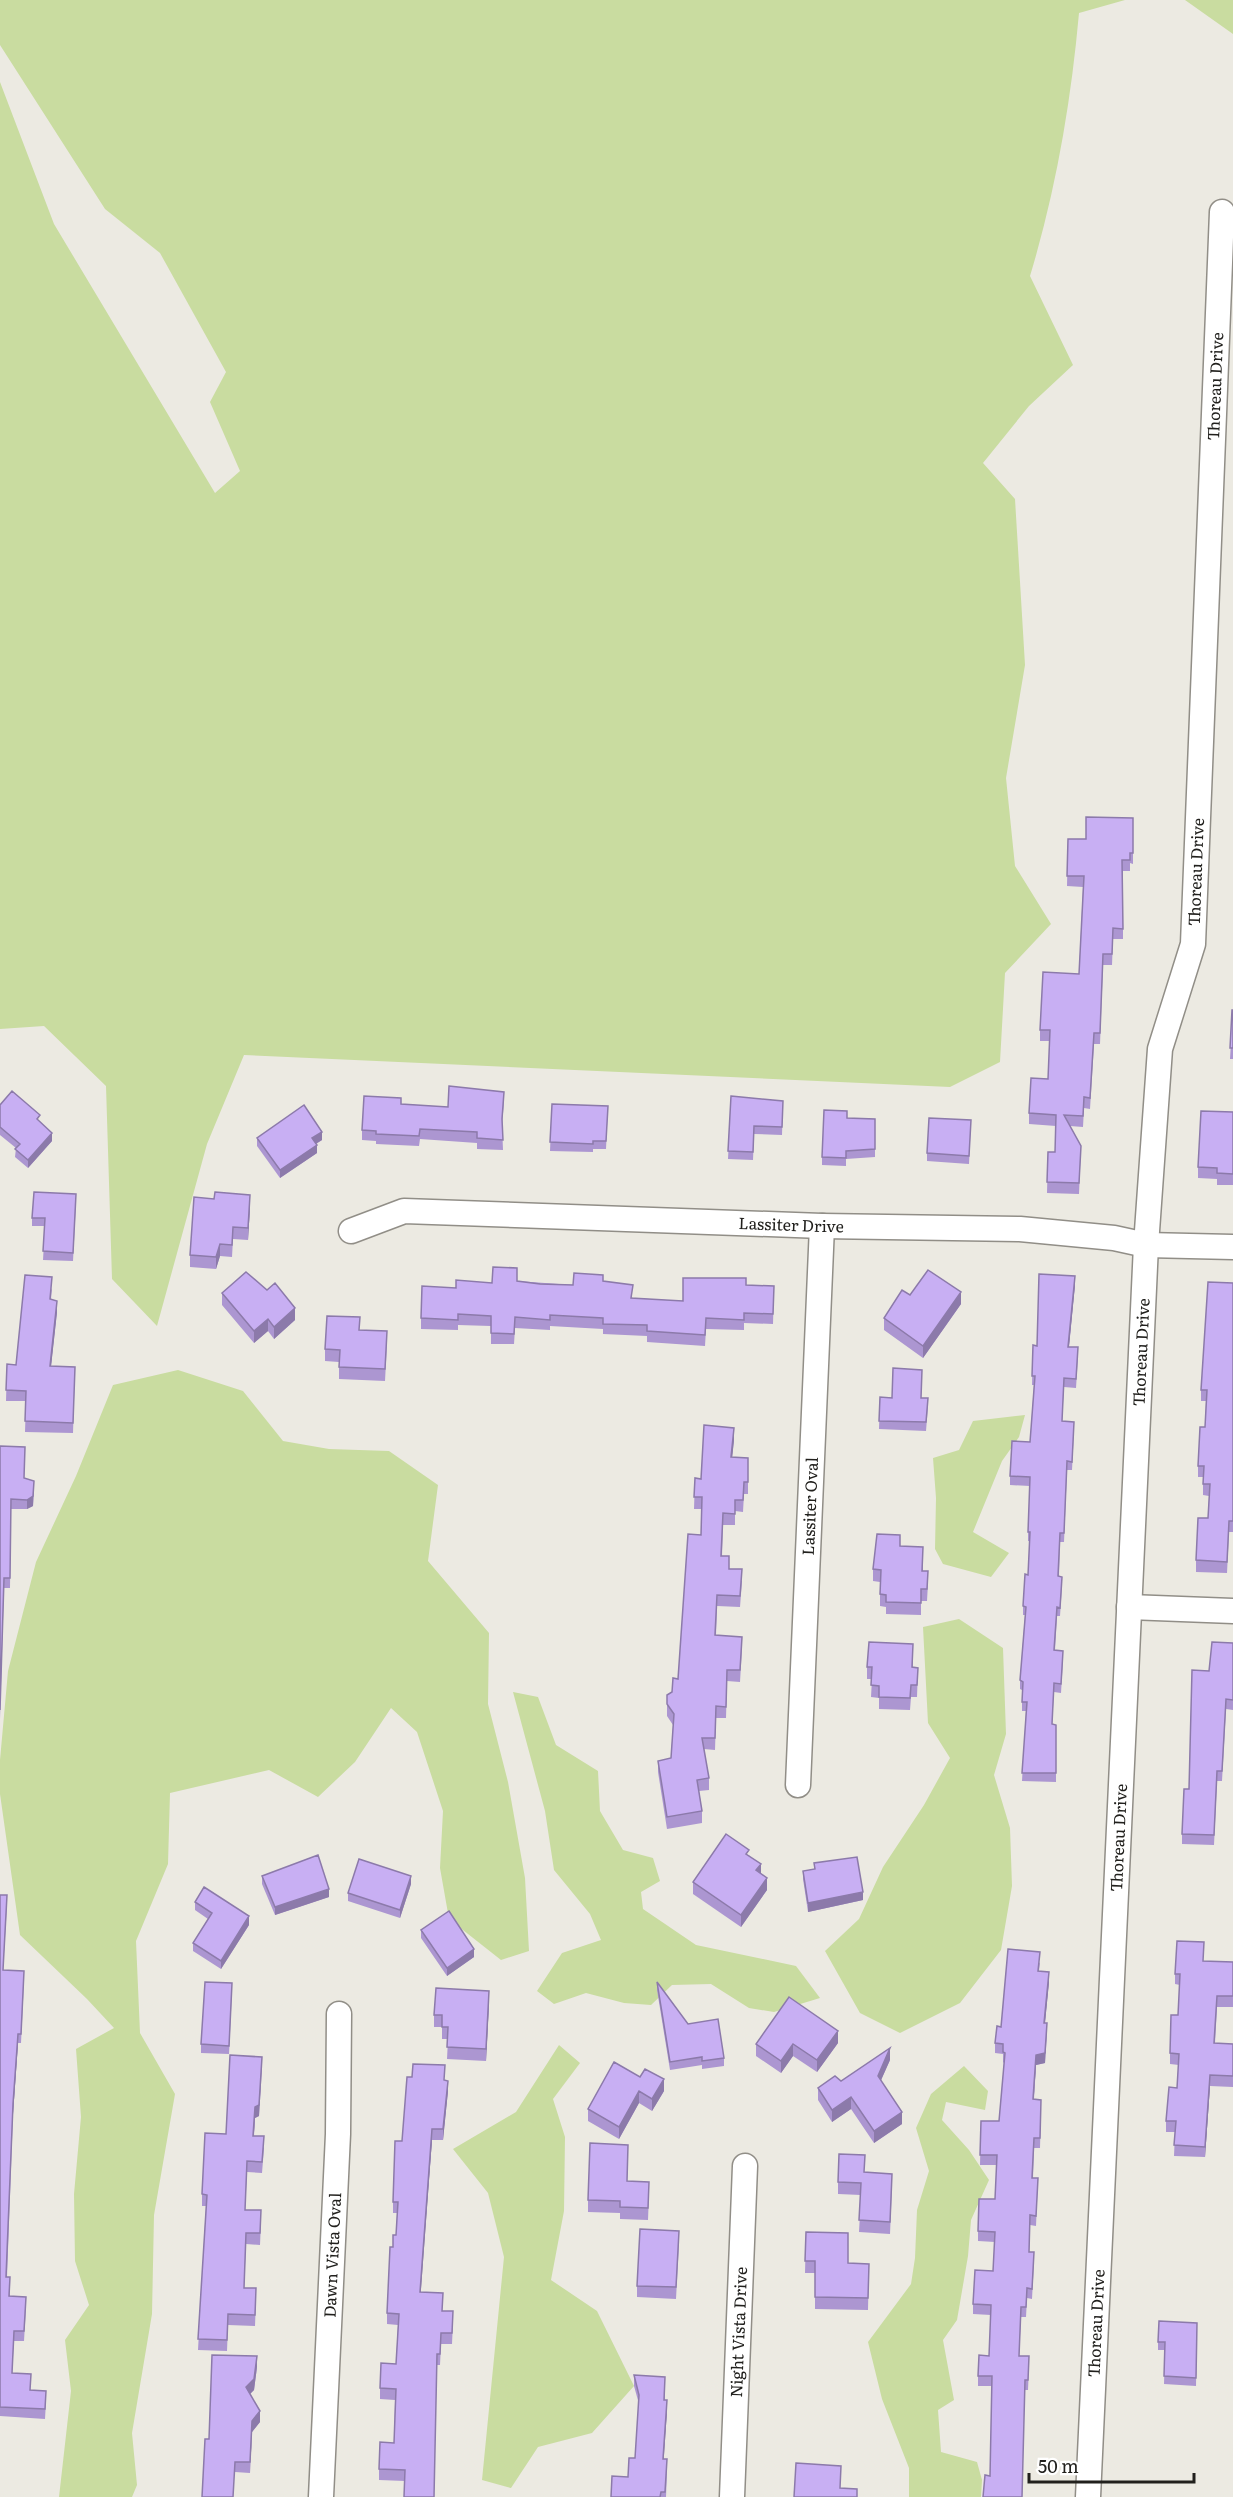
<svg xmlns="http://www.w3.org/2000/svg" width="1233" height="2497" font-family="Literata,serif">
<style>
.green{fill:#c9dca0}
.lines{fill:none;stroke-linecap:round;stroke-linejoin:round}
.minor-casing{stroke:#918e87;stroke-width:27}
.minor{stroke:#fff;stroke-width:24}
.wall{fill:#ac96d1}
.shaded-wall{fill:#8c7aaa}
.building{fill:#c8aff3;stroke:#8c7aaa;stroke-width:1.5}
.labels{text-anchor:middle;stroke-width:6;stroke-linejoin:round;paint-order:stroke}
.street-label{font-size:16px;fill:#21201d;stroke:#fff}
</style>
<rect width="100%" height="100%" fill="#eceae2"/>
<!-- green -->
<path class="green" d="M0,0H1125L1079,13C1071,102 1056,190 1030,276L1073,365L1029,406L983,463L1015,499L1025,665L1006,778L1015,866L1051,924L1005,973L1000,1062L950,1087L244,1055L207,1144L157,1326L112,1279L106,1086L44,1026L0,1029V82L54,224L215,493L240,471L210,402L226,372L160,253L105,209L0,45Z
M1185,0H1233V34Z
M178,1370L243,1391L283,1441L329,1449L389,1451L438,1485L428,1561L489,1633L488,1704L508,1782L525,1878L529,1951L501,1960L449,1919L440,1868L443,1811L417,1732L391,1708L355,1762L318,1797L269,1770L170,1793L168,1864L136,1941L140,2033L175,2094L154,2215L152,2314L132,2433L137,2485L132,2497H59L71,2391L65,2340L89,2305L75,2261L74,2194L81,2117L76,2049L114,2028L87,1999L20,1935L0,1794V1760L8,1671L36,1562L76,1476L113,1385Z
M1025,1415L1019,1437L1002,1461L973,1532L1009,1553L991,1577L943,1564L935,1549L936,1498L933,1458L959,1450L973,1421Z
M959,1619L1003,1648L1006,1734L994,1775L1010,1828L1012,1886L1001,1950L960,2003L900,2033L860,2013L825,1951L859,1919L883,1867L924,1805L950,1758L928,1723L923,1627Z
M513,1692L538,1697L556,1745L598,1771L600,1811L623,1850L653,1858L660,1881L641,1892L643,1909L696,1945L796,1966L820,1998L774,2012L749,2008L711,1984L672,1985L651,2005L624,2003L586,1993L554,2004L537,1991L562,1953L601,1940L590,1914L554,1870L545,1811Z
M559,2045L580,2063L553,2099L565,2137L564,2211L551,2280L597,2311L634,2386L592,2433L538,2447L511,2488L482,2480L504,2257L488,2193L453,2149L516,2112Z
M964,2066L988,2091L985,2110L946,2102L942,2120L969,2150L989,2180L971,2220L968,2256L957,2320L943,2340L954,2400L938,2410L941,2452L977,2462L982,2480L981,2497H909V2468L882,2399L868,2342L911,2284L915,2258L917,2210L929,2171L916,2128L931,2094Z"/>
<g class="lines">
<defs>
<g id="minor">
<path id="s1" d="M351,1231L404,1211L822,1226L1020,1229L1114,1238L1146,1245L1233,1247"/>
<path d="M1129,1607L1233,1611"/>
<path id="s2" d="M798,1785L822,1226"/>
<path id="s3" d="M321,2497L338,2134L339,2014"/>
<path id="s4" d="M732,2497L745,2166"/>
<path id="s5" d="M1088,2497L1146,1245L1160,1049L1193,944L1222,212"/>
</g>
</defs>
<!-- minor casing -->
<use href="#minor" class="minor-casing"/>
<!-- minor -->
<use href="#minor" class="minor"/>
</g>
<!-- wall -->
<path class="wall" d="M1133,818V864L1130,863V871H1123V939H1113L1112,965H1103L1100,1044H1094L1090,1109L1084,1108L1083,1127L1070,1126L1081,1146L1079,1194L1047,1193L1048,1152H1055L1056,1126L1029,1124V1113L1048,1079L1050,1041H1040V1030L1079,974L1083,887L1067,886L1068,839H1086Z
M1233,1010V1059H1230Z
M731,1096L783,1101L782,1135L754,1134L753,1160L728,1159Z
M504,1102L502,1125L503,1150L477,1149V1143L420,1139L419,1146L376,1144V1141L362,1140V1130L401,1104L448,1107Z
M552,1104L608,1106L606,1149H593V1152L550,1151Z
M0,1105L40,1123L52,1141L28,1168L15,1157L16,1148L0,1135Z
M1233,1112V1185H1217V1179L1198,1178V1167Z
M847,1118L875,1119V1157L846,1159V1166L822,1165V1157Z
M971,1120L969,1164L927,1161V1153Z
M257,1138L322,1140L316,1144L317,1153L280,1178L257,1146Z
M76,1202L73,1261L43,1260L45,1226H32V1218Z
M250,1207L248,1240L233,1239L232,1257L220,1256L216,1269L190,1267V1255Z
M517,1281L573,1285L603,1281L633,1298L683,1301L746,1285L774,1286L773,1324L744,1323V1330L706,1329L705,1346L647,1342V1336L603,1334V1329L550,1326V1330L515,1328L514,1344H491V1326L458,1325V1330L421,1329V1318L456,1288L492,1283Z
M1233,1283V1532H1229L1227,1573L1196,1572V1560L1208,1518L1209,1496L1203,1495V1477H1198V1466L1205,1427L1206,1401H1201V1390Z
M1075,1285L1069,1347L1078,1356L1076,1388L1064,1387L1062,1421L1074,1431L1072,1470H1067L1064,1542H1060L1059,1576L1062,1586L1060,1616H1057L1055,1650L1063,1660L1061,1693L1054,1692L1052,1724L1056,1725V1782L1022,1781L1026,1711H1022V1690L1020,1689V1680L1025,1615H1023V1606L1028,1575L1030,1541H1028V1532L1030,1486L1010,1485V1476L1030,1442L1034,1385H1032L1033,1345L1037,1346Z
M52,1288L51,1299L57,1312L51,1366L75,1367L73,1433L25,1432L26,1401H6L7,1364L16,1365Z
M267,1290L295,1320L274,1339L268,1331L254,1343L222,1305V1293Z
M910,1295L961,1304L923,1358L884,1330V1318Z
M360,1330L387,1343L385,1381L339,1379V1362L325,1361V1349Z
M880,1397L921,1398L928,1406L926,1431L879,1429Z
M734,1440L732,1457L748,1458V1494H744L743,1512L735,1511V1525H723L722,1556L729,1569L742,1581L740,1607L717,1606L716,1635L742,1648L740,1682L727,1681L726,1718H716L715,1750L704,1749L709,1778V1790L699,1791L702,1811V1823L667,1829L658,1772V1761L671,1758L673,1725L667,1716V1695L672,1692L678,1679L701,1535L702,1509H694L695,1478L701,1479Z
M0,1446L25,1457L24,1478L34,1491L33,1506L27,1509H11L10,1588H4L0,1719Z
M900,1546L923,1559V1571L928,1583L927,1601H921V1615L886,1614V1607L880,1606V1582L873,1581V1569Z
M1233,1643V1710L1226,1709L1222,1781H1217L1214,1845L1182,1844V1834L1209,1671Z
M913,1656V1667L918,1668L917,1697H911L910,1710L879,1709V1698L871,1697L872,1679H867V1667Z
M749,1855L767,1890L741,1927L693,1894V1882Z
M814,1863L863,1900L808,1912L803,1879V1871L814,1869Z
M262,1876L329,1897L275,1915L262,1884Z
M411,1884L400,1918L348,1901V1893Z
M0,1895L7,1905L3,1970L24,1981L21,2043H18L13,2114L7,2277L10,2296L26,2307L24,2341H14L12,2373L31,2390L46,2401L45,2419L0,2416Z
M195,1902L249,1925L221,1969L193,1951V1943L208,1919L195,1910Z
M421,1930L474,1957L447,1976L421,1938Z
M1203,1961L1233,1962V2007H1217L1215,2043L1233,2044V2087L1210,2086L1205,2157L1174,2156L1175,2132H1166V2121L1177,2088L1179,2065L1170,2064V2053L1178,2015L1180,1985L1175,1984V1974Z
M1040,1962L1039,1971L1049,1982L1045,2023L1047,2033L1045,2063L1036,2065L1034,2099L1041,2110L1040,2148H1034L1033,2178H1038L1036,2226L1030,2225L1029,2252L1034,2262L1032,2299L1027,2298L1026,2317H1021L1019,2356L1029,2366L1028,2390H1025L990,2476L992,2386H978V2376L989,2356L991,2315L973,2314V2304L993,2271L995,2242L978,2241V2231L995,2199L997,2165H980L981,2121H999L1004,2063L1003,2062V2054L995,2053V2043L1001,2027Z
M657,1982L688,2024L724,2058V2066L702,2069V2065L670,2070L657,1990Z
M232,1991L229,2054L201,2053V2044Z
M489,2003L486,2061L447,2059L448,2039H442V2027H434V2015Z
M838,2043L817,2072L793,2056L781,2073L756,2056V2044Z
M890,2060L881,2080L902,2124L874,2143L851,2109L832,2122L818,2100V2088L841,2081Z
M614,2062L664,2091L652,2111L639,2103L619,2139L588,2121V2109Z
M262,2068L259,2116L255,2118L254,2136L264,2148L262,2173L247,2172L245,2210L261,2222L260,2245L246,2244L244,2288L256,2299L255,2326L228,2325L227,2351L198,2350L206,2206H202V2194L226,2134Z
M445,2080L448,2091L443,2140H432L420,2292L443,2311L453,2322L452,2344H441L440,2365H437L405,2481L379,2480V2469L394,2443L395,2400L380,2399V2388L396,2364L398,2325L387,2324V2313L393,2247L396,2235L397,2213H393V2202L402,2141Z
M628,2157L627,2181L649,2194L648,2220L620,2219V2213L588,2212V2200Z
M865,2172L892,2186L890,2234L859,2232L861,2195L838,2194V2182Z
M806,2232L848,2263L869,2264L868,2310L815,2309V2273H805Z
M679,2243L676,2299L637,2297V2286Z
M1197,2323L1196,2386L1164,2384L1165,2350H1158V2342Z
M257,2367L254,2390L250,2394L260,2422L252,2432L250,2473L235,2472L209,2439Z
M634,2375L665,2389V2400L667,2411L663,2459L667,2470L666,2497H611L628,2477L635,2458L639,2404L634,2386Z"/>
<!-- shaded-wall -->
<path class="shaded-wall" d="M322,1132V1140L312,1146V1138Z
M52,1133V1141L28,1168V1160Z
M317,1145V1153L280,1178V1170Z
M250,1195V1207L248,1240V1228Z
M220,1244V1256L216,1269V1257Z
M1075,1276V1285L1068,1356V1347Z
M961,1292V1304L923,1358V1346Z
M57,1301V1312L50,1376V1366Z
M295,1308V1320L274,1339V1327Z
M268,1319V1331L254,1343V1331Z
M734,1428V1440L731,1469V1457Z
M34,1481L33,1506L27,1509V1500Z
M761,1864V1876L756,1870Z
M411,1876V1884L400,1918V1910Z
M767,1878V1890L741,1927V1915Z
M329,1889V1897L275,1915V1907Z
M863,1892V1900L808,1912V1903Z
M249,1916V1925L221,1969V1961Z
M474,1949V1957L447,1976V1968Z
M1049,1972V1982L1044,2033V2023Z
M489,1991V2003L486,2061V2049Z
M1047,2023L1045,2063L1036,2065L1033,2109L1036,2055Z
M838,2031V2043L817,2072V2060Z
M18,2034V2043L13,2114V2104Z
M793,2044V2056L781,2073V2061Z
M890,2048V2060L878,2087V2076Z
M262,2057L259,2116L255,2118L253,2147L255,2107Z
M1210,2075V2086L1205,2157V2147Z
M664,2079V2091L652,2111V2099Z
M448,2081V2091L443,2140V2129Z
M639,2091V2103L619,2139V2127Z
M851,2097V2109L832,2122V2110Z
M902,2112V2124L874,2143V2131Z
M432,2129V2140L420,2303V2292Z
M257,2356V2367L254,2390L246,2398V2387Z
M667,2400V2411L663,2470V2459Z
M260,2411V2422L252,2432L250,2473L252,2421Z"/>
<!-- building -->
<path class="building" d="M1086,817L1133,818V853H1130V860H1122L1123,929L1113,928L1112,954H1103L1100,1033H1094L1090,1098L1084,1097L1083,1116L1064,1115L1081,1146L1079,1183L1047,1182L1048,1152H1055L1056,1115L1029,1113L1031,1078L1048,1079L1050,1030H1040L1043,972L1079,974L1084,876H1067L1068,839H1086Z
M1232,1010H1233V1048H1230Z
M449,1086L504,1092L502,1119L503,1140L477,1138V1132L420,1129L419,1136L376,1134V1131L362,1130L364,1096L401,1098V1104L448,1107Z
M12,1091L40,1115L37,1119L52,1133L28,1160L15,1149L20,1144L0,1127V1105Z
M731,1096L783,1101L782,1127L754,1126L753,1152L728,1151Z
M552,1104L608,1106L606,1141H593V1144L550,1142Z
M304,1105L322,1132L312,1138L317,1145L280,1170L257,1138Z
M824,1110L847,1111V1118L875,1119V1149L846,1151V1158L822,1157Z
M1201,1111L1233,1112V1174L1217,1173V1168L1198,1167Z
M929,1118L971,1120L969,1156L927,1153Z
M34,1192L76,1194L73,1253L43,1251L45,1218H32Z
M215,1192L250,1195L248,1228L233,1227L232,1245L220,1244L216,1257L190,1255L194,1197L214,1199Z
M493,1267L517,1268V1281L540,1284L573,1285L574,1273L603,1275V1281L633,1285L631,1298L683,1301V1278H746V1285L774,1286L773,1314L744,1313V1320L706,1318L705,1335L647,1331V1325L603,1324V1318L550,1315V1320L515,1317L514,1334L491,1333V1316L458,1314V1320L421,1318L422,1286L456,1288V1280L492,1283Z
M928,1270L961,1292L923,1346L884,1318L902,1290L910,1295Z
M246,1272L267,1290L275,1283L295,1308L274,1327L268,1319L254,1331L222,1293Z
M1039,1274L1075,1276L1068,1347H1078L1076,1379L1064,1378L1062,1421L1074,1422L1072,1462L1067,1461L1064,1533H1060L1058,1576L1062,1577L1060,1608L1057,1607L1054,1650L1063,1651L1061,1684L1054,1683L1052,1724L1056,1725V1773H1022L1027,1702H1022L1023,1682L1020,1680L1026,1607L1023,1606L1025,1574L1028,1575L1030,1532H1028L1030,1477L1010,1476L1012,1441L1030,1442L1035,1376H1032L1033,1345L1037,1346Z
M25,1275L52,1277L50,1299L57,1301L50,1366L75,1367L73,1423L25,1421L26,1391L6,1390L7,1364L16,1365Z
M1208,1282L1233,1283V1521H1229L1227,1562L1196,1560L1198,1518H1208L1210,1484H1203L1204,1466H1198L1200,1427H1205L1207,1390H1201Z
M327,1316L360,1317L359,1330L387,1331L385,1369L339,1367L340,1350L325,1349Z
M893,1368L922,1370L921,1398H928L926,1422L879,1421L880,1397L892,1398Z
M704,1425L734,1428L731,1457L748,1458V1482H744L743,1500H735V1514L723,1513L721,1556H729V1569H742L740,1596L717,1595L715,1635L742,1637L740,1670H727L726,1707L716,1706L715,1738H702L709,1778L697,1780L702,1811L667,1817L658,1761L671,1758L674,1714L667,1704V1695L672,1692L673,1678L678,1679L688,1534L701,1535L702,1497H694L695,1478L701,1479Z
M0,1446L25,1447L24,1478L34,1481L33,1496L27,1500L11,1499L10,1578H4L0,1710Z
M877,1534L900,1535V1546L923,1547L922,1571H928L927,1589H921V1603L886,1602V1595L880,1594L881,1570L873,1569Z
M869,1642L913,1644L912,1667L918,1668L917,1685H911L910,1698L879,1697V1686L871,1685L872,1667H867Z
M1212,1642L1233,1643V1700L1226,1699L1222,1771H1217L1214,1835L1182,1834L1184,1789H1189L1192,1670L1209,1671Z
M726,1834L749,1850L746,1854L761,1864L756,1870L767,1878L741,1915L693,1882Z
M318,1855L329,1889L275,1907L262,1876Z
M857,1857L863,1892L808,1903L803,1871L815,1869L814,1863Z
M359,1859L411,1876L400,1910L348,1893Z
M204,1887L249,1916L221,1961L193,1943L212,1913L195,1902Z
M0,1895H7L3,1970L24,1971L21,2034H18L13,2104L6,2277H10L9,2296L26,2297L24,2331H14L12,2373L31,2374L30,2390L46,2391L45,2409L0,2407Z
M449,1911L474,1949L447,1968L421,1930Z
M1177,1941L1204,1942L1203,1961L1233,1962V1996H1217L1214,2043L1233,2044V2076L1210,2075L1205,2147L1174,2145L1176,2121H1166L1169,2087L1177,2088L1179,2054L1170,2053L1171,2015H1178L1180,1974H1175Z
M1008,1949L1040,1952L1038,1971L1049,1972L1044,2023H1047L1045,2053L1036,2055L1033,2099L1041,2100L1040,2138H1034L1032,2178H1038L1036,2216L1030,2215L1029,2252H1034L1032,2289L1027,2288L1026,2307H1021L1019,2356H1029L1028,2380H1025L1022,2497H983L985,2475L990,2476L992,2376H978L979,2355L989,2356L991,2305L973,2304L975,2270L993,2271L995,2232L978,2231L979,2199H995L997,2155H980L981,2121H999L1005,2053L1003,2052V2044L995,2043L997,2026L1001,2027Z
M205,1982L232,1983L229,2046L201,2044Z
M657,1982L688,2024L718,2019L724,2058L702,2061V2057L670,2062Z
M436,1988L489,1991L486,2049L447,2047L448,2027H442V2015H434Z
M789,1997L838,2031L817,2060L793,2044L781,2061L756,2044Z
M890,2048L878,2076L902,2112L874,2131L851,2097L832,2110L818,2088L835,2076L841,2081Z
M230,2055L262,2057L259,2105L255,2107L253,2136H264L262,2162L247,2161L245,2210H261L260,2233H246L244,2288H256L255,2315L228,2314L227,2340L198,2339L207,2195L202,2194L205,2133L226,2134Z
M614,2062L640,2077L645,2069L664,2079L652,2099L639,2091L619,2127L588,2109Z
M413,2064L445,2065L444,2080L448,2081L443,2129H432L420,2292L443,2293L442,2311H453L452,2333H441L440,2354H437L434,2497H404L405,2470L379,2469L380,2442L394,2443L396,2389L380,2388L381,2363L396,2364L399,2314L387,2313L390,2247H393V2235H396L398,2202H393L395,2141H402L407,2077H412Z
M590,2143L628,2145L627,2181L649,2182L648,2208L620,2207V2201L588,2200Z
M839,2154L865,2155L864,2172L892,2174L890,2222L859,2220L861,2183L838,2182Z
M640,2229L679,2231L676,2287L637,2286Z
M806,2232L848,2233V2263L869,2264L868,2298L815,2297V2261H805Z
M1159,2321L1197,2323L1196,2378L1164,2376L1165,2342H1158Z
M212,2355L257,2356L254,2379L246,2387L260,2411L252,2421L250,2462H235L233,2497H202L205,2439H209Z
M634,2375L665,2377L664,2400H667L663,2459H667L665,2492H661L660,2497H611L612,2476L628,2477L629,2458H635L639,2395Z
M796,2463L841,2466L840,2488L857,2489V2497H794Z"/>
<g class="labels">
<!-- street labels -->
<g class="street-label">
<text dy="6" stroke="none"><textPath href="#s5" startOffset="2118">Thoreau Drive</textPath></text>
<text dy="6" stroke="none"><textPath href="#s5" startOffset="1632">Thoreau Drive</textPath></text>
<text dy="6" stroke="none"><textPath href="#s1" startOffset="444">Lassiter Drive</textPath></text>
<text dy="6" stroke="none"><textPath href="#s5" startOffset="1146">Thoreau Drive</textPath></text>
<text dy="6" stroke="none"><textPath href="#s2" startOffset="279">Lassiter Oval</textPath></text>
<text dy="6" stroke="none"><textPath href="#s5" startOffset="660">Thoreau Drive</textPath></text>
<text dy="6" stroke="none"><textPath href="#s3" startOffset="242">Dawn Vista Oval</textPath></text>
<text dy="6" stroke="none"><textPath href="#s5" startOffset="174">Thoreau Drive</textPath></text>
<text dy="6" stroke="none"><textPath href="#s4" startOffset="165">Night Vista Drive</textPath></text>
</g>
</g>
<!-- scale -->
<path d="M1029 2473v9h165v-9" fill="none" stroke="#21201d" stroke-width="3"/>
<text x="1038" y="2473" font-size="18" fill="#21201d" stroke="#ffffff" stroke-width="4.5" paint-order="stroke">50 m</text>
</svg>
